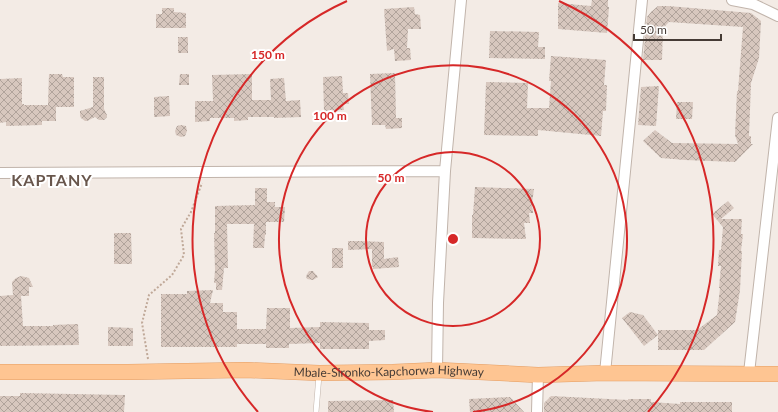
<svg xmlns="http://www.w3.org/2000/svg" width="778" height="412" font-family="Lato,sans-serif">
<style>
.building{fill:url(#building-cross-hatch)}
.lines{fill:none;stroke-linecap:round;stroke-linejoin:round}
.service-casing{stroke:#c1b4ab;stroke-width:6}
.minor-casing{stroke:#c1b4ab;stroke-width:12}
.primary-casing{stroke:#e49d62;stroke-width:16}
.path{stroke:#c0a999;stroke-width:2;stroke-dasharray:2 2;stroke-linecap:butt}
.service{stroke:#fff;stroke-width:5}
.minor{stroke:#fff;stroke-width:10}
.primary{stroke:#fec592;stroke-width:15}
.ring{fill:none;stroke:#d62828;stroke-width:2}
.labels{text-anchor:middle;stroke-width:4;stroke-linejoin:round;paint-order:stroke}
.street-label{font-size:12px;fill:#453b35;stroke:#fff}
.district-label{font-size:16px;font-weight:bold;letter-spacing:1px;fill:#68564c;stroke:#fff}
.centre{fill:#d62828;stroke:#fff;stroke-width:2}
.ring-label{font-size:12px;text-anchor:middle;font-weight:bold;fill:#d62828;stroke:#fff;stroke-width:4;stroke-linejoin:round;paint-order:stroke}
</style>
<defs>
<pattern id="building-cross-hatch" width="8" height="8" patternUnits="userSpaceOnUse"><rect width="8" height="8" fill="#d7c7be"/><path d="M0 0l8 8M0 8l8-8" fill="none" stroke="#b0a39b"/></pattern>
</defs>
<rect width="100%" height="100%" fill="#f3ebe5"/>
<!-- building -->
<path class="building" d="M592,0H608V7H609L607,33L558,29V3L591,6Z
M658,6H668L751,13L761,21L759,58L751,83L749,136H751V144H753L735,162L685,160L661,158L643,141L655,130L672,143L738,144L735,135L737,91H738L743,27L669,22L663,28L662,60H643L647,17L651,12Z
M414,7L415,14L420,15L421,29H408L407,48H410L411,60L395,61L394,49L387,51L384,9Z
M162,8H174V12L186,13V28H156V14H162Z
M490,31L539,32L538,47H545V59L489,58Z
M178,37H188V53H178Z
M551,56L606,60L604,85H607L606,111H603L601,136L538,130V136L484,135L486,82L528,83L527,108H549L551,81H549Z
M395,73L396,118H402V128L386,129L385,125H372L370,74Z
M49,74H62L63,77H74V107H56V121H42V125L6,126V122L0,123V79L22,78V104H24V105H48Z
M180,74H189V85H179Z
M252,74V100H271L270,79L284,78L286,101L300,100L301,117L274,118V117H248V120L234,121V118H210V121L195,122V101H213L212,75Z
M342,76L343,93H348L349,104H343L344,110L324,111L323,77Z
M93,77H104V109L107,115V117L104,120H99L95,117L87,121H85L81,118L80,116V111L93,107Z
M659,86L656,126L638,125L641,87Z
M169,96L170,116L154,117V97Z
M677,102H693L692,119H676Z
M181,125L186,126L187,131L185,136L181,137L176,135L175,131L177,126Z
M475,187L534,189L532,203L533,213H529L530,223H524L526,239L472,238V215H473Z
M255,188H267V202H275V207H285L284,222H266V235H265L264,248H253L254,224H227L228,268H224L222,290H216V283H214L215,270L214,233H215V206L255,205Z
M728,201L734,208L721,219H742L741,234H743L741,251H742L740,290L735,322L704,350H658V330H697L717,315L720,288H719L721,266H718L719,250H721L723,227L712,214Z
M114,233H131L132,264H114Z
M348,241H359L384,242V259L398,257L399,267L373,269V267H372V249L348,250Z
M332,248H343V268H332Z
M309,271H313L318,277L313,280L307,279L306,276Z
M21,276L29,278L33,287H29V296H21L23,326H53V325L78,324L79,345L0,346V296L13,295L12,282L16,278Z
M213,290L210,303H223V312H237V329H266L267,308H290V328L320,327V322L369,323V330H385V340L369,341V349H320V343L289,344V348H266V344H237V347H161V294H187V291Z
M630,312L643,315L658,335L644,346L622,318Z
M108,327L133,328V346H108Z
M20,393L125,395L124,412H0V396H20Z
M551,396L628,400V399H651V402L680,404V402H732V412H544V403Z
M510,397L524,412H470L469,399Z
M393,400L394,412H328V401Z"/>
<g class="lines">
<defs>
<path id="service" d="M316,412L319,375"/>
<path id="minor" d="M732,0L753,4L778,16
M0,173L445,171
M437,370L438,303L445,171L461,0
M605,373L642,0
M749,373L778,118
M537,412L538,375"/>
<g id="primary">
<path id="s1" d="M0,372H128L246,370L319,373L393,372L437,370L538,375L605,373L778,374"/>
</g>
</defs>
<!-- service casing -->
<use href="#service" class="service-casing"/>
<!-- minor casing -->
<use href="#minor" class="minor-casing"/>
<!-- primary casing -->
<use href="#primary" class="primary-casing"/>
<!-- path -->
<path class="path" d="M148,359L142,323L149,295L172,275L184,255L181,229L191,212L202,183"/>
<!-- service -->
<use href="#service" class="service"/>
<!-- minor -->
<use href="#minor" class="minor"/>
<!-- primary -->
<use href="#primary" class="primary"/>
</g>
<!-- distance rings -->
<g class="ring">
<circle cx="453" cy="239" r="87"/>
<path d="M433 412A174 174 0 1 1 473 412"/>
<path d="M258 412A261 261 0 0 1 347 1M559 1A261 261 0 0 1 648 412"/>
</g>
<g class="labels">
<!-- street labels -->
<g class="street-label">
<text dy="4" stroke="none"><textPath href="#s1" startOffset="389">Mbale-Sironko-Kapchorwa Highway</textPath></text>
</g>
<!-- district labels -->
<g class="district-label">
<text x="52" y="186">KAPTANY</text>
</g>
</g>
<circle cx="453" cy="239" r="6" class="centre"/>
<g class="ring-label">
<text x="268" y="59">150 m</text>
<text x="330" y="120">100 m</text>
<text x="391" y="182">50 m</text>
</g>
<!-- scale -->
<path d="M634 34v6h87v-6" fill="none" stroke="#453b35" stroke-width="2"/>
<text x="640" y="34" font-size="12" fill="#453b35" stroke="#ffffff" stroke-width="3" paint-order="stroke">50 m</text>
</svg>
